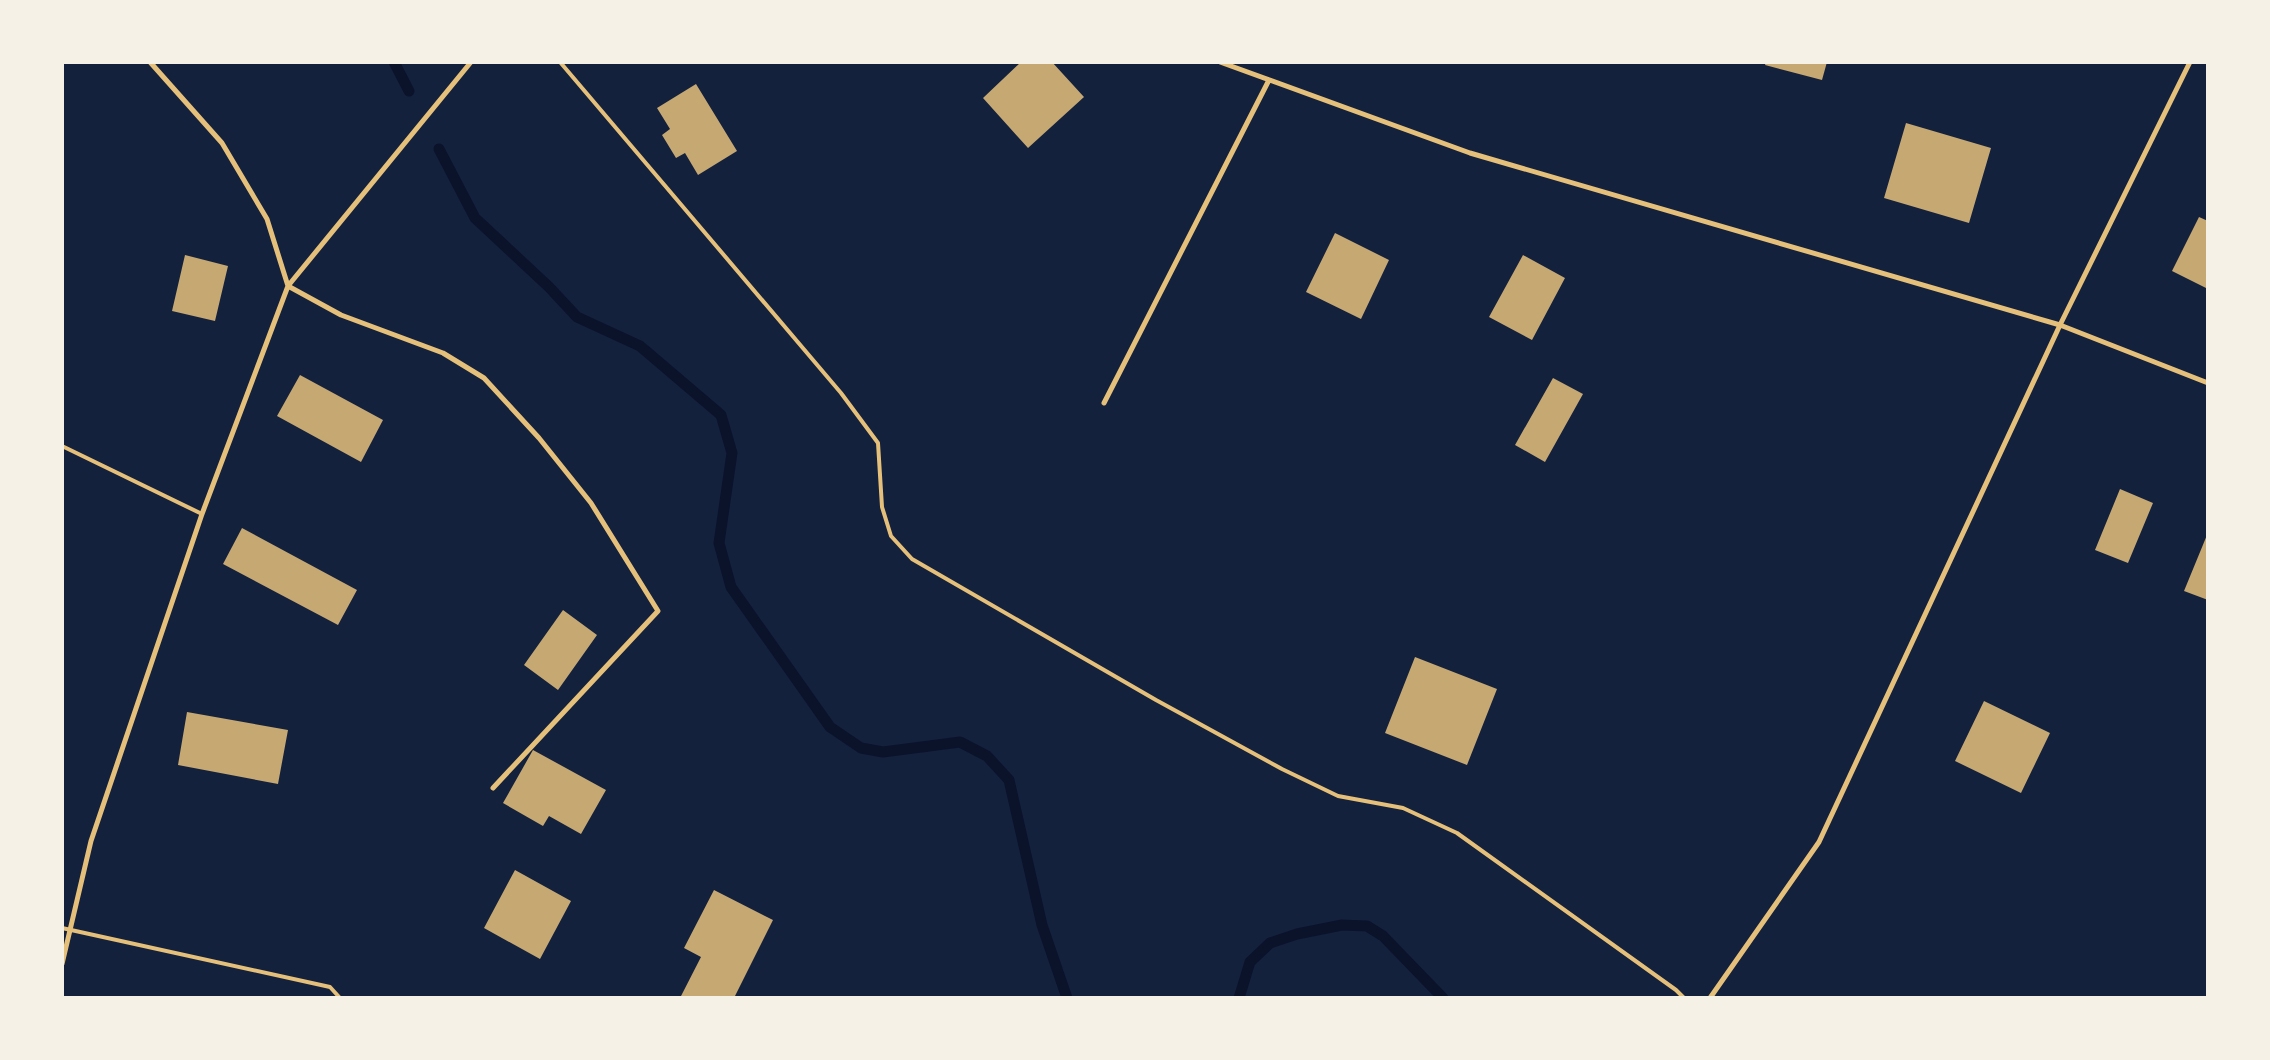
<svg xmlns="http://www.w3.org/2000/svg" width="2270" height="1060" font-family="'Nunito Sans',sans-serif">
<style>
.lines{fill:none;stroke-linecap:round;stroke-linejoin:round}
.stream{stroke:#0b132b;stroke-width:11}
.building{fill:#c6a872}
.service{stroke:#e5c07b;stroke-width:4}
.minor{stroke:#e5c07b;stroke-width:5}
</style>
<rect width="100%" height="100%" fill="#14213d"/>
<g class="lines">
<!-- stream -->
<path class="stream" d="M394,62L409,91
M439,149L475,218L549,287L577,317L640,346L721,415L732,453L719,543L731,587L830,727L861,748L883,752L960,742L987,756L1009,780L1042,925L1067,998
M1239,998L1250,962L1270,943L1297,934L1342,925L1367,926L1383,936L1443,998"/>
</g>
<!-- building -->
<path class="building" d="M1021,62H1052L1084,97L1028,148L983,98Z
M1766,62H1827L1822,80L1765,65Z
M696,84L737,151L698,175L685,153L676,158L662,135L670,129L657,108Z
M1906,123L1991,148L1969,223L1884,198Z
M2199,217L2208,221V289L2172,271Z
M1335,233L1389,260L1361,319L1306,292Z
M185,255L228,266L215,321L172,311Z
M1523,255L1565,278L1532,340L1489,317Z
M300,375L383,420L361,462L277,416Z
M1553,378L1583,394L1545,462L1515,445Z
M2120,489L2153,503L2128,563L2095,550Z
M242,528L357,590L338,625L223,564Z
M2207,535H2208V600L2184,591Z
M563,610L597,635L558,690L524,665Z
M1415,657L1497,689L1467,765L1385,733Z
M1984,701L2050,733L2021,793L1955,761Z
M187,712L288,730L278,784L178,765Z
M533,750L606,790L581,834L549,816L543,826L503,803Z
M515,870L571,901L540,959L484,928Z
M714,890L773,920L734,998H680L701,957L684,948Z"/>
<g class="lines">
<!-- service -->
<path class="service" d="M560,62L841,393L878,443L882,507L891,536L912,559L1156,700L1282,769L1338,796L1403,808L1457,833L1676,990L1684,998
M62,446L202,514
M62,928L330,987L340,998"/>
<!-- minor -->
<path class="minor" d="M150,62L222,143L267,219L288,286L341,315L443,353L484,378L539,438L591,503L658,611L493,788
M1220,62L1470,153L2060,325L2208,383
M1104,403L1269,80
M62,964L91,841L202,514L288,286L471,62
M1710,998L1819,842L2060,325L2190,62"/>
</g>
<!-- border -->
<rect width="2270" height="1060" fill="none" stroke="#f6f1e7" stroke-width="128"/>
</svg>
